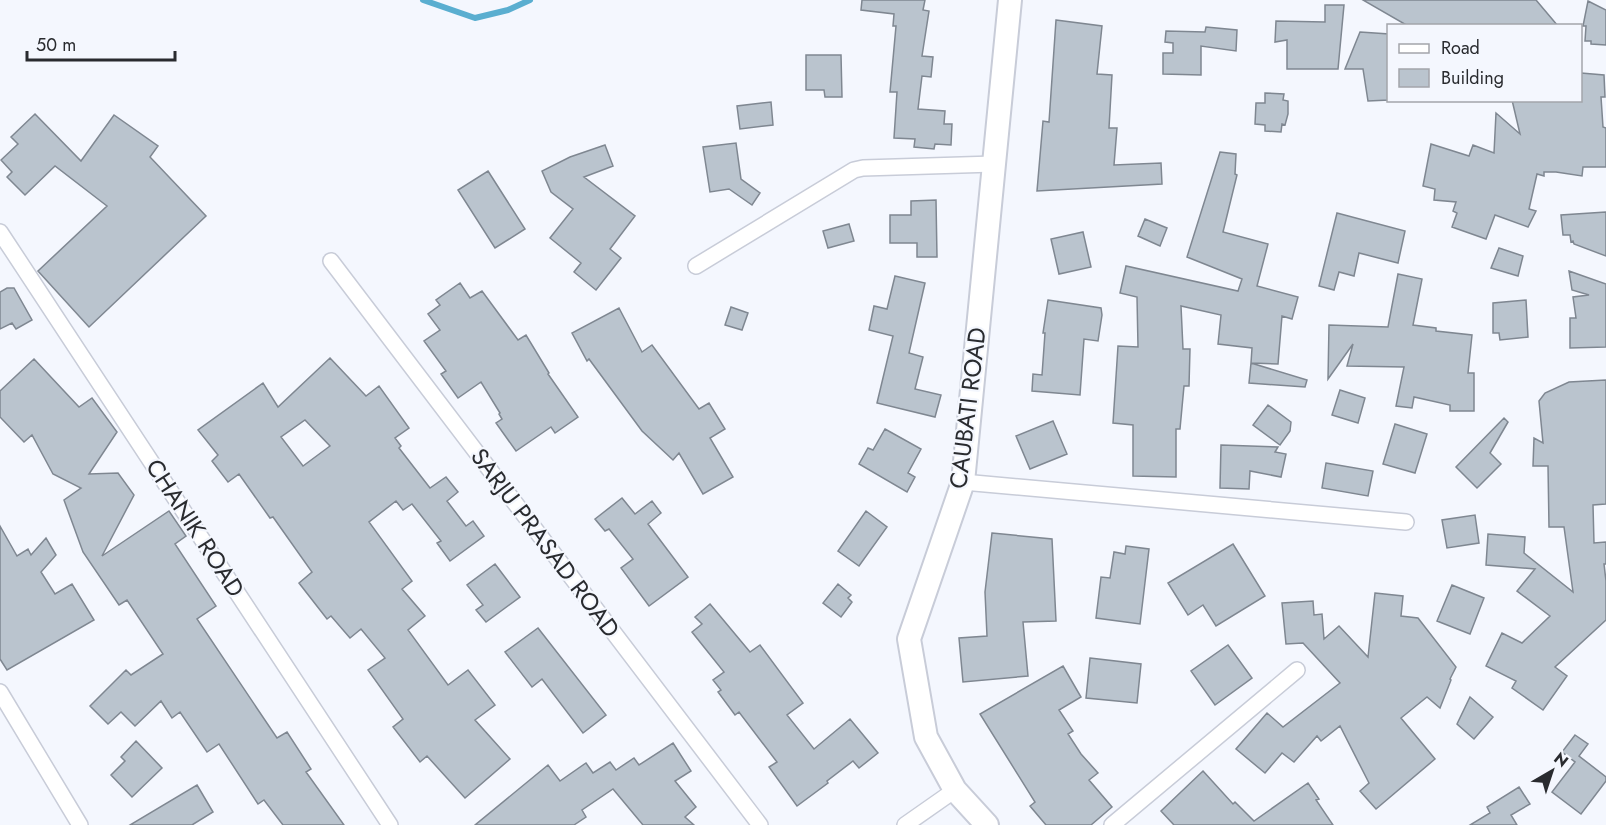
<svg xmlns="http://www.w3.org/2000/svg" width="1606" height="825" font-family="Jost,sans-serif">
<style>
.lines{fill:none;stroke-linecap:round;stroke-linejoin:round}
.stream{stroke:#5aaed0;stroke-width:6}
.building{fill:#bac4ce;stroke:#7f8791;stroke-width:1.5;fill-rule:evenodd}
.street-casing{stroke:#c8ccd8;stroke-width:18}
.secondary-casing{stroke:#c8ccd8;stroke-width:26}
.street{stroke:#fff;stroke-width:15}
.secondary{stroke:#fff;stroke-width:22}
.labels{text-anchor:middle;stroke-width:4.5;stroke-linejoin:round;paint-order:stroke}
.street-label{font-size:24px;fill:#292b2f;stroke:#f4f7fe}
</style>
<rect width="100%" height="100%" fill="#f4f7fe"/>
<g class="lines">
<!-- stream -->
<path class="stream" d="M423,0L475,18L508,10L530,0"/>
</g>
<!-- building -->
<path class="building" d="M862,0H925L923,10L929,11L922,56L933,57L931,77L922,76L918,109L945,111L944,124H952L951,145L935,144L934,149L914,147L915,139L894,138L897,92H890L896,26H893L894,14L861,10Z
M1363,0H1536L1558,26H1408Z
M1588,1L1606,10V45L1591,44V41H1585L1586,26H1583Z
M1325,5H1344L1338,69H1287V40L1275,42L1276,21L1325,22Z
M1056,20L1102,26L1097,74L1112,75L1109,128H1117L1114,165L1161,163L1162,184L1037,191L1043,121L1049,122Z
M1206,27L1237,30L1236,51L1201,46V75L1163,74V53H1173V43L1165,42L1166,31L1205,32Z
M1360,32L1389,34V100L1368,101L1363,69H1345Z
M806,55H841L842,97H825L824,90H806Z
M1581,73L1604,75L1605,97H1601L1603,127L1606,128V167H1583L1582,176L1556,172H1544V176L1537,174L1529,209L1536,211L1528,227L1495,215L1486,239L1452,227L1457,213L1453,211L1456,202L1434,200L1435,189L1423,186L1431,144L1469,156L1473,145L1494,153L1496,113L1520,134L1512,100H1581Z
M1265,93L1284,94L1283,100L1288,101V114L1285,125L1282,124L1281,132L1265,131V125L1255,124L1256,103H1265Z
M771,102L773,125L740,129L737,106Z
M35,114L81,161L114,115L158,146L150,157L206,216L89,327L38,271L107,206L55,166L25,195L7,177L12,172L1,160L18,144L11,137Z
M736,143L741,179L760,193L752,205L729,189L710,192L703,147Z
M605,145L613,166L584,177L635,216L610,249L621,258L596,290L574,272L581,263L550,238L573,209L551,192L542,171L570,157Z
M1220,152L1236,154L1235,174L1237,175L1223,232L1268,244L1257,286L1298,297L1292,319L1282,316L1278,364L1251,363L1252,348L1218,344L1221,315L1181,306L1183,349H1190L1189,386H1184L1180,429H1176V477L1133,476V425L1113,423L1118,346L1138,347L1137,297L1120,293L1126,266L1238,291L1242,279L1187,257Z
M488,171L525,229L495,248L458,190Z
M936,200L937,257H917V243H890V215H911V201Z
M1606,212V256L1574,244L1573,241L1571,242L1570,235H1563L1561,215Z
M1337,213L1405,231L1398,263L1359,253L1354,276L1339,272L1334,290L1319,286Z
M1145,219L1167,228L1160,246L1138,236Z
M849,224L854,241L828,248L823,231Z
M1083,232L1091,267L1059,274L1051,239Z
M1499,248L1523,256L1518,276L1491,268Z
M1569,271L1606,284V347L1570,348V318H1576L1573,297L1589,295L1572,290Z
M1398,274L1422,279L1413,325L1436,328V331L1472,335L1468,373H1474V411H1450V405L1414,397L1412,408L1396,406L1404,367L1347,366L1353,344L1328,379L1329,325L1388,327Z
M895,276L925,283L909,353L923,357L915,389L941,395L935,417L877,403L893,336L869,330L874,306L887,309Z
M460,283L470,298L482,291L518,340L526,335L549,373L548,374L578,417L555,433L551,427L516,451L496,423L502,419L499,414L500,413L481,382L458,398L441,374L446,371L424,341L440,330L428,314L440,305L436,300Z
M7,288H14L32,320L16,329L12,323L0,329V292Z
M1048,300L1101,308L1102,315L1098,341L1084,339L1080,395L1032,391L1033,374L1042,375L1045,333H1043Z
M1526,300L1528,337L1500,340L1499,333H1493V303Z
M731,307L748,313L742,330L725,325Z
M619,308L642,352L652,345L699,409L709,403L725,429L710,438L733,477L703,494L679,453L673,460L642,431L589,359L587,361L572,333Z
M330,358L366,396L379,386L409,428L395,438L401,446L399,448L430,488L446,477L458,492L447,501L466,526L473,521L484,536L450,561L437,543L441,541L412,504L403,510L396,501L369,522L412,581L402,589L425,616L408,630L448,685L468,670L495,705L475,720L510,759L465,798L427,756L420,762L393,727L403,719L368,670L385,658L361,629L350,638L331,616L327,619L299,583L312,572L273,517L270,518L239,474L228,482L212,461L218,455L198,430L263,383L278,407ZM305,420L330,446L303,466L281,437Z
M34,359L79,407L92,398L117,432L89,474L118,473L134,495L102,556L169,511L186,536L175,544L216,606L197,619L277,738L287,732L311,769L306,772L344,825H283L264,800L258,804L219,744L207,752L180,712L172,718L161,701L135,726L121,712L108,724L90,706L126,670L131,675L163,654L127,600L119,605L83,552L64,500L81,488L53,474L32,435L24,442L0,417V391Z
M1251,363L1307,380L1305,387L1249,383Z
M1606,380V504L1593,505L1594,543L1606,542V564H1604L1606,581V620L1555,667L1567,676L1543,710L1512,688L1516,681L1486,666L1502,633L1522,643L1550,616L1517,591L1535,569L1486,565L1488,534L1525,537L1524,553L1573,592L1564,527H1549L1548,466H1533L1534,438L1543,443L1539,401L1545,393L1569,382Z
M1340,390L1365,398L1358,423L1332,415Z
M1268,405L1291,422L1290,431L1280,445L1253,425Z
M1504,418L1508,422L1490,453L1501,464L1477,488L1456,467Z
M1053,421L1067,454L1030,469L1016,436Z
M1395,424L1427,434L1415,473L1383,464Z
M885,429L921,449L908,473L915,477L907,492L859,464L868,448L873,450Z
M1221,445L1278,447L1275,452L1286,454L1281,477L1250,471L1249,489L1220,488Z
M1326,463L1373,471L1368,496L1322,488Z
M622,498L635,514L652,501L661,513L648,524L688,577L649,606L621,568L633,559L609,529L605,531L595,519Z
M866,511L887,527L859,566L838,551Z
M1475,515L1479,543L1447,548L1442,520Z
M0,526L17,556L28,549L31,555L46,538L56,555L41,572L55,594L72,584L94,620L7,670L0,659Z
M992,533L1052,539L1056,621L1023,622L1028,676L963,682L959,638L987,636L985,592Z
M1233,544L1265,596L1216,626L1203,605L1188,615L1168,583Z
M1126,546L1149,549L1140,624L1096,618L1101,577L1110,578L1114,552L1125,554Z
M495,564L520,597L486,622L476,610L483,605L467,585Z
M838,584L851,595L848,598L852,602L841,617L823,603Z
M1452,585L1484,598L1470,634L1437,621Z
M1375,593L1403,596L1401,616L1418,618L1456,667L1450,679L1451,680L1440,708L1427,697L1401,718L1435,759L1376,809L1360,791L1369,783L1340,726L1321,741L1317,736L1294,762L1282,753L1265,773L1236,749L1267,713L1283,727L1340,683L1303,643L1286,644L1282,603L1313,601L1314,615L1322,614L1324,639L1339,626L1368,657Z
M710,604L750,652L760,645L803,703L787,715L814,749L850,719L878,753L859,768L853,761L827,781L828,783L797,806L769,767L777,762L739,712L735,715L718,692L721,690L713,680L724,672L692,632L702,624L695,617Z
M538,628L606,715L583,733L542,679L532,687L505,652Z
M1228,645L1252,678L1215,705L1191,671Z
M1090,658L1141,664L1137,703L1086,698Z
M1063,666L1081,697L1059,710L1073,731L1068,734L1081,754L1098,773L1089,780L1112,807L1091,825H1046L1030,806L1035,802L980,714Z
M1470,697L1493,717L1474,739L1457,724Z
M1575,735L1588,744L1579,756L1606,777V781L1581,814L1552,792L1575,762L1562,752Z
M136,741L162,768L132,797L111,775L125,761L121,757Z
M673,743L691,771L675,781L696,807L685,817L694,825H643L613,789L582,810L586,817L574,825H475L548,765L560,781L586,763L593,773L610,762L616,770L634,758L639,765Z
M1203,771L1233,804L1235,802L1254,821L1308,783L1319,799L1316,800L1333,825H1174L1161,811Z
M197,785L213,812L192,825H130Z
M1519,787L1530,804L1511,815L1517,825H1470L1490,813L1487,807Z"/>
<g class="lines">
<defs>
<path id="street" d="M0,232L390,825
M331,261L760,825
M696,266L854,170L863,168L994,164
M963,482L1406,522
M0,692L80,825
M905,825L955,790
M1112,825L1297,670"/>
<path id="secondary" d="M987,825L955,790L926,737L909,639L963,482L1010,0"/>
</defs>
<!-- street casing -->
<use href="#street" class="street-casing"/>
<!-- secondary casing -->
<use href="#secondary" class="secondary-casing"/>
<!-- street -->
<use href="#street" class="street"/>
<!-- secondary -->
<use href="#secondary" class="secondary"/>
</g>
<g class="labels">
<!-- street labels -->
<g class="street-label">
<text transform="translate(968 408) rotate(-83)" y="8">CAUBATI ROAD</text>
<text transform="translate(195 528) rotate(57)" y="8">CHANIK ROAD</text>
<text transform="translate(545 543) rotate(53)" y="8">SARJU PRASAD ROAD</text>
</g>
</g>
<!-- legend -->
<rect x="1387" y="24" width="195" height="78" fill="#f4f7fe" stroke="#a3a5ab" stroke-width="1.5"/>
<rect x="1399" y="44" width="30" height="9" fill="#ffffff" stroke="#a3a5ab" stroke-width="1.5"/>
<text x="1441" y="54" font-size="18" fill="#292b2f">Road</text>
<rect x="1399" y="69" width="30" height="18" fill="#bac4ce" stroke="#a3a5ab" stroke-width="1.5"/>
<text x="1441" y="84" font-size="18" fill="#292b2f">Building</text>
<!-- north arrow -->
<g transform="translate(1552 771) rotate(39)" stroke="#f4f7fe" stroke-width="4.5" paint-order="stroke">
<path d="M0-4.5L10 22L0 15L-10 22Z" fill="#292b2f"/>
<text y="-9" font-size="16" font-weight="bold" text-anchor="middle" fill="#292b2f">N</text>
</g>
<!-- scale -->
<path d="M27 51v9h148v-9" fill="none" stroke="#292b2f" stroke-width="3"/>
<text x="36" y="51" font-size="18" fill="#292b2f" stroke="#f4f7fe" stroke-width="4.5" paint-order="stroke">50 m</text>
</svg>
